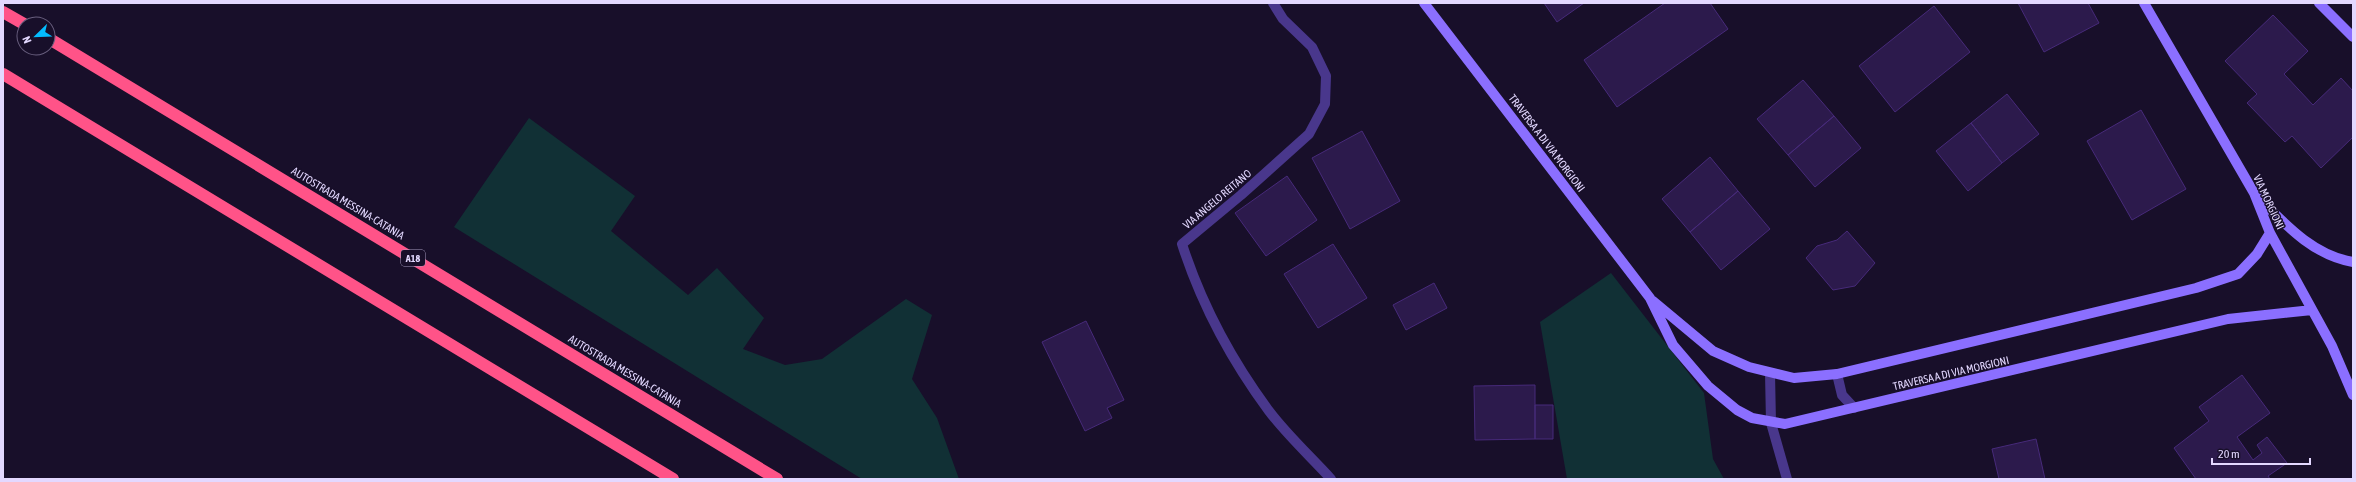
<svg xmlns="http://www.w3.org/2000/svg" width="2356" height="482" font-family="'Asap Condensed',sans-serif">
<style>
.green{fill:#113035}
.building{fill:#2c1a4c;stroke:#472a7a}
.lines{fill:none;stroke-linecap:round;stroke-linejoin:round}
.lane{stroke:#49378c;stroke-width:10}
.street{stroke:#49378c;stroke-width:10}
.secondary{stroke:#8b6fff;stroke-width:10}
.highway{stroke:#ff5388;stroke-width:12}
.labels{text-anchor:middle;stroke-width:3;stroke-linejoin:round;paint-order:stroke}
.shield{fill:#180f2a;stroke:#a69cbf;stroke-width:1}
.shield-label{font-size:10px;font-weight:bold;fill:#e3d8ff}
.street-label{font-size:11px;fill:#e3d8ff;stroke:#180f2a}
</style>
<rect width="100%" height="100%" fill="#180f2a"/>
<!-- green -->
<path class="green" d="M529,118L635,196L611,231L688,295L717,268L764,318L743,349L785,365L822,359L906,299L932,315L912,379L937,418L959,479H862L454,227Z
M1611,273L1704,393L1713,459L1724,479H1567L1540,322Z"/>
<!-- building -->
<path class="building" d="M1544,3H1584L1557,22Z
M1665,3H1710L1728,29L1617,107L1584,60Z
M2018,3H2088L2099,23L2044,52Z
M1934,6L1970,52L1895,112L1859,66Z
M2273,15L2308,51L2284,74L2313,105L2341,78L2353,91V137L2321,168L2292,136L2285,142L2247,103L2257,94L2225,61Z
M1803,80L1834,116L1788,155L1757,119Z
M2007,94L2039,134L2002,163L1971,123Z
M2141,110L2186,189L2132,220L2087,141Z
M1834,116L1861,148L1815,187L1788,155Z
M1971,123L2002,163L1968,191L1936,151Z
M1362,131L1400,201L1350,229L1312,158Z
M1710,157L1738,191L1690,232L1662,199Z
M1287,176L1317,220L1266,256L1235,213Z
M1738,191L1770,229L1721,270L1690,232Z
M1847,231L1875,263L1855,286L1833,290L1806,258L1817,246L1837,240Z
M1333,244L1367,298L1318,328L1284,274Z
M1434,283L1447,308L1406,330L1393,305Z
M1086,321L1124,400L1107,408L1112,418L1085,431L1042,342Z
M2242,375L2270,413L2237,437L2253,460L2262,453L2257,445L2267,437L2287,463L2268,476L2270,479H2196L2174,448L2209,421L2199,407Z
M1535,385V439L1475,440L1474,386Z
M1535,405H1553V439H1535Z
M2036,439L2045,479H1999L1992,449Z"/>
<g class="lines">
<!-- lane -->
<path class="lane" d="M1837,374L1842,395L1854,408"/>
<!-- street -->
<path class="street" d="M1273,3L1283,19L1312,47L1326,76L1325,104L1309,134L1241,195L1182,244C1201,303 1232,361 1269,411C1287,435 1311,457 1331,479
M1770,373L1771,423L1787,479"/>
<!-- secondary -->
<path class="secondary" d="M1424,3L1650,298L1673,345L1708,386L1737,410L1752,418L1785,424L2228,319L2312,310
M2144,3L2254,193L2270,233L2332,346L2353,395
M2319,3L2353,37
M2257,196C2284,223 2312,255 2353,262
M1653,301L1713,351L1749,367L1794,378L1837,374L2196,288L2238,274L2257,254L2270,233"/>
<!-- highway -->
<path class="highway" d="M3,12L24,24
M48,38L777,479
M3,74L673,479"/>
</g>
<g class="labels">
<!-- shield labels -->
<rect class="shield" x="401" y="250" width="24" height="16" rx="3"/>
<g class="shield-label">
<text x="413" y="262">A18</text>
</g>
<!-- street labels -->
<g class="street-label">
<text transform="translate(1547 143) rotate(53)" y="4">TRAVERSA A DI VIA MORGIONI</text>
<text transform="translate(1217 199) rotate(-40)" y="4">VIA ANGELO REITANO</text>
<text transform="translate(2269 202) rotate(65)" y="4">VIA MORGIONI</text>
<text transform="translate(348 203) rotate(31)" y="4">AUTOSTRADA MESSINA-CATANIA</text>
<text transform="translate(625 371) rotate(31)" y="4">AUTOSTRADA MESSINA-CATANIA</text>
<text transform="translate(1951 373) rotate(-13)" y="4">TRAVERSA A DI VIA MORGIONI</text>
</g>
</g>
<!-- border -->
<rect width="2356" height="482" fill="none" stroke="#e3d8ff" stroke-width="8"/>
<!-- north arrow -->
<g transform="translate(36 36) rotate(247)"><circle r="19" fill="#180f2a" stroke="#695f7f"/>
<path d="M0-3L7 15L0 10L-7 15Z" fill="#04bcff"/>
<text y="-6" font-size="11" font-weight="bold" text-anchor="middle" fill="#e3d8ff">N</text>
</g>
<!-- scale -->
<path d="M2212 458v6h98v-6" fill="none" stroke="#e3d8ff" stroke-width="2"/>
<text x="2218" y="458" font-size="12" fill="#e3d8ff" stroke="#180f2a" stroke-width="3" paint-order="stroke">20 m</text>
</svg>
